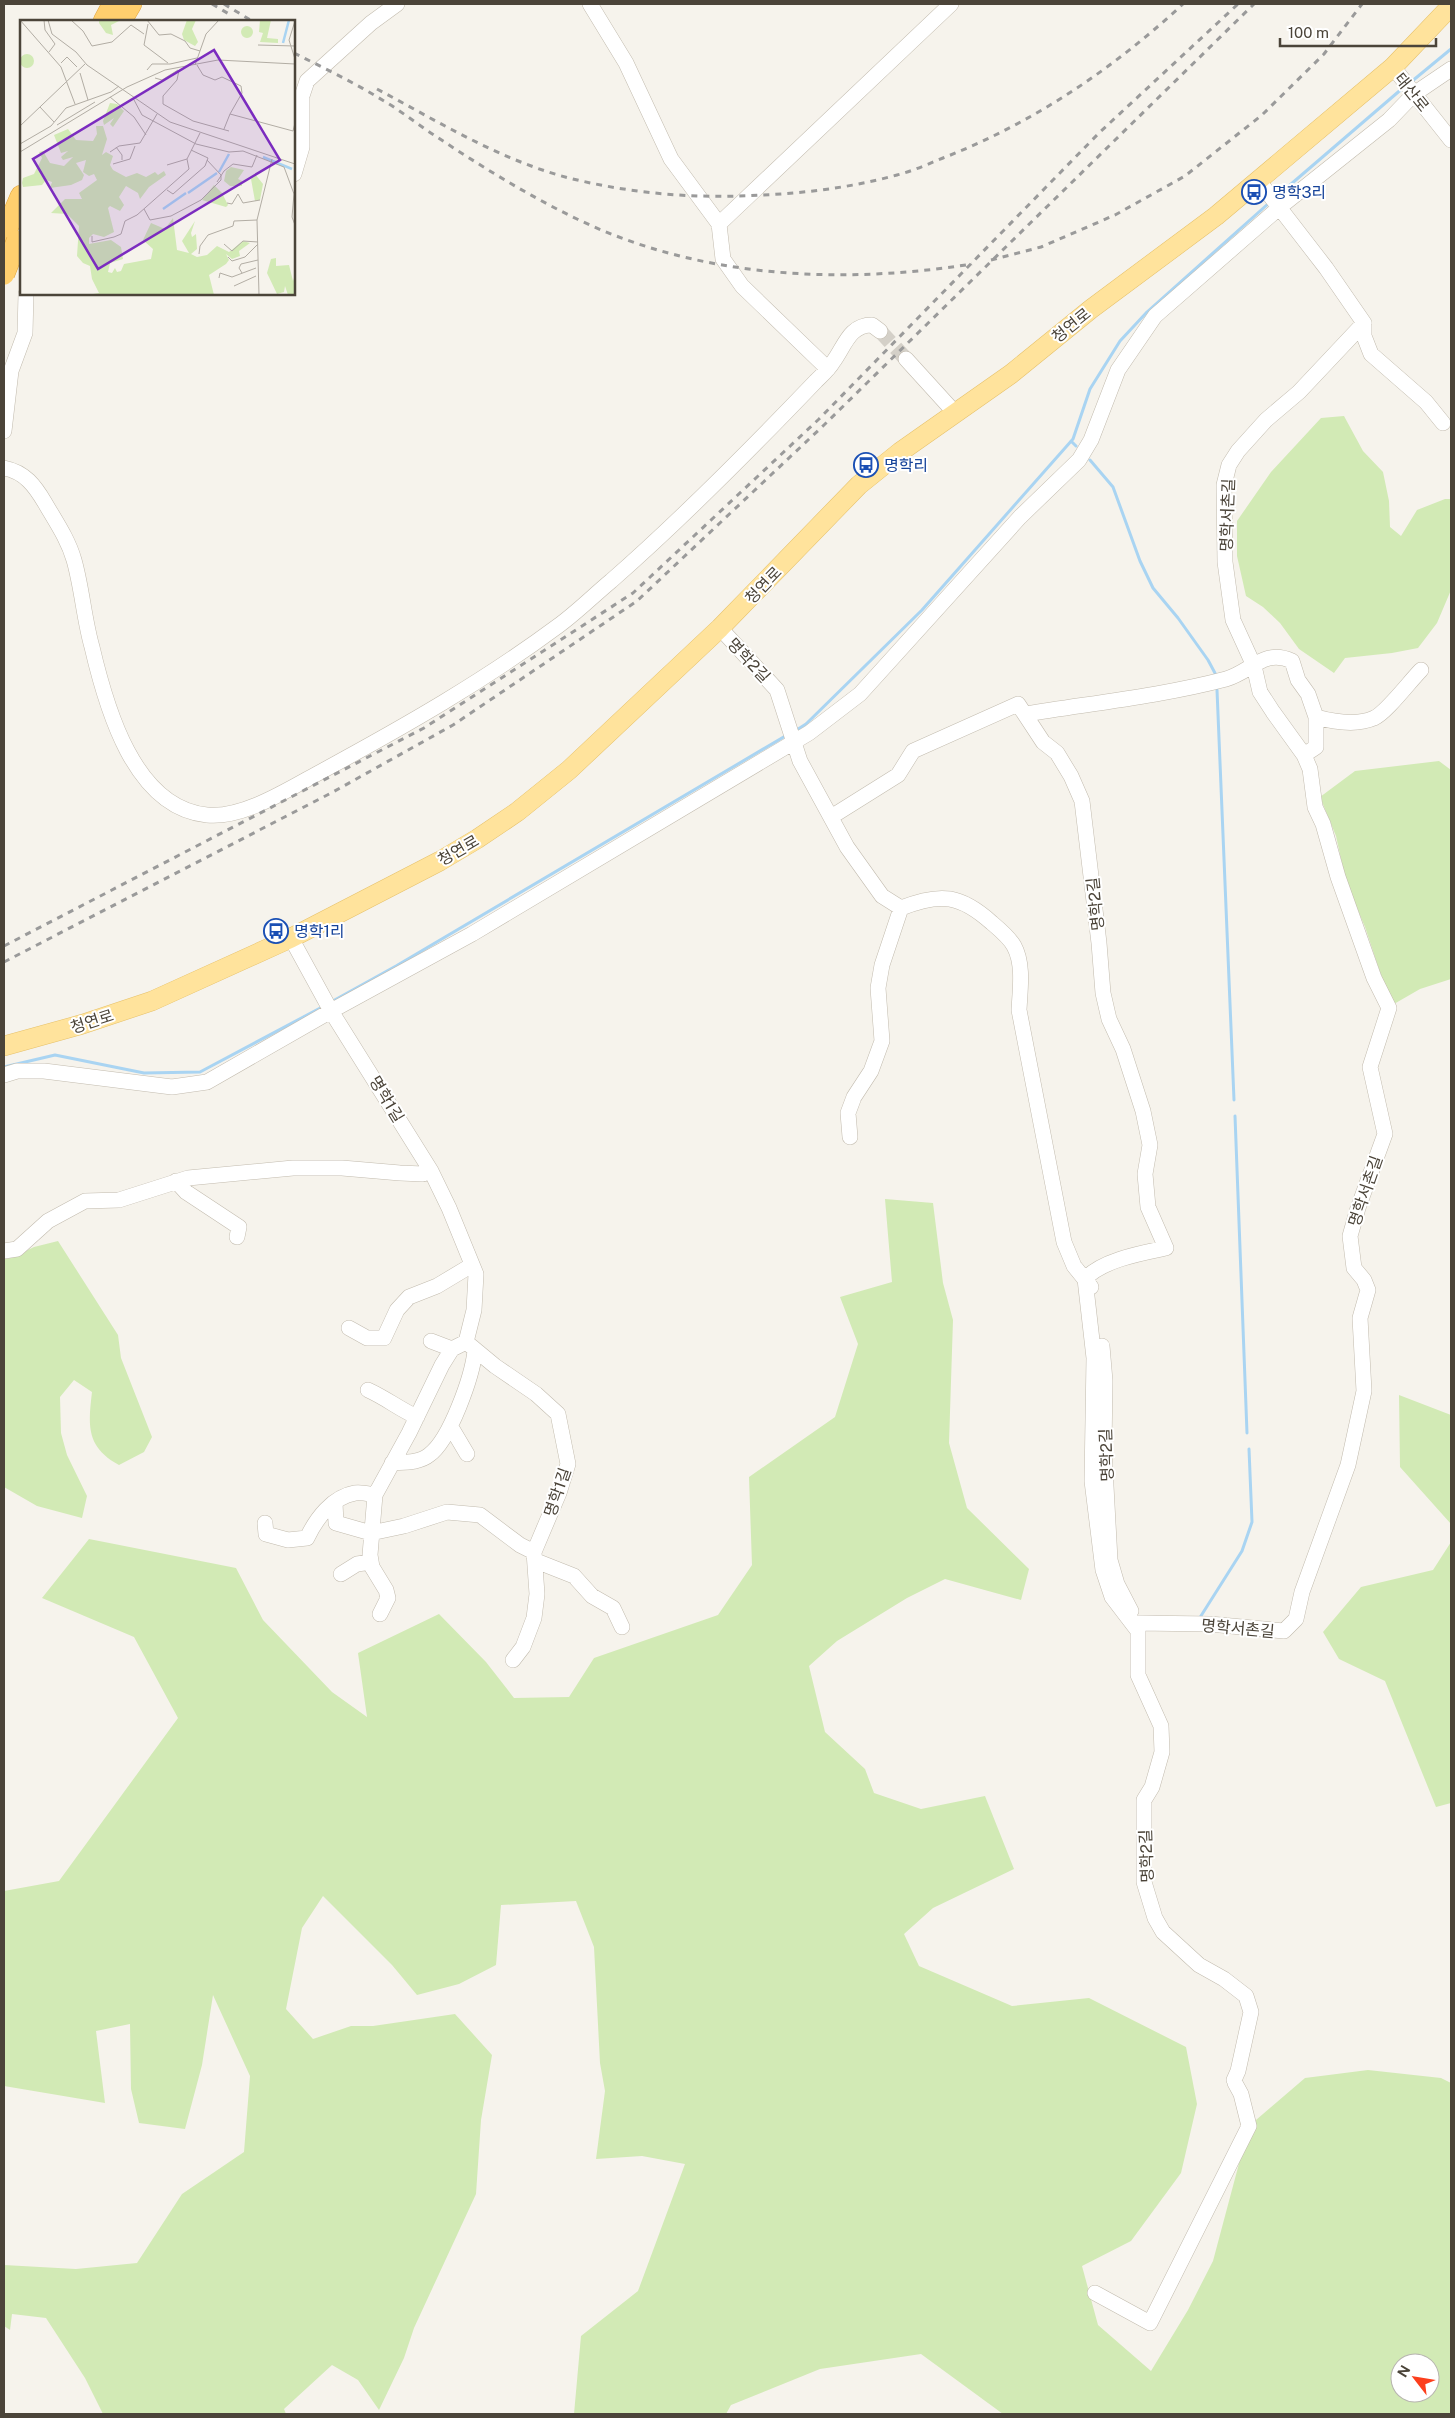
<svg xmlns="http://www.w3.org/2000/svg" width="1455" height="2418" font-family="'Public Sans','Noto Sans KR',sans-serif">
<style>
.green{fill:#d2eab5;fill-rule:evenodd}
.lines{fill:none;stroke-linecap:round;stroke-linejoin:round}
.stream{stroke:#a9d4f2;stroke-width:3}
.minor-tunnel{stroke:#d4d0c8;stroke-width:15;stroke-dasharray:15 8;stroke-linecap:butt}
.minor-casing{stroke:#c2bbae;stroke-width:16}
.major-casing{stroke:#e6c16a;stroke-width:20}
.highway-casing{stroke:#e0a43c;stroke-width:22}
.minor{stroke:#fff;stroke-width:15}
.major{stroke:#ffe39c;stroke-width:19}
.highway{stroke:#ffcf6e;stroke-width:21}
.rail{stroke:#9a9a9a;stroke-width:3;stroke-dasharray:6 6;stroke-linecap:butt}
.highway-bridge-casing{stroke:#e0a43c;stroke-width:22;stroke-linecap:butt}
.highway-bridge{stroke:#ffcf6e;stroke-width:21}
.labels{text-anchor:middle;stroke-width:4;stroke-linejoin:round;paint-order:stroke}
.street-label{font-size:16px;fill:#4b4439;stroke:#fff}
.transit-label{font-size:16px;fill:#164399;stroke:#fff;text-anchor:start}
.inset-river{fill:none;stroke:#a9d4f2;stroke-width:2.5}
.inset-road{fill:none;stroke:#b2ada4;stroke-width:1}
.view{fill:#7b2cbf;fill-opacity:0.15;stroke:#7b2cbf;stroke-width:2.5}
.inset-edge{fill:none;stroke:#4b4439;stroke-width:2.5}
</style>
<rect width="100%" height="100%" fill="#f6f3ec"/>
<!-- green -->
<path class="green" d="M1344,416L1363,451L1383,472L1389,501L1390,527L1401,536L1417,510L1445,499H1451V590L1437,623L1418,648L1392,653L1345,658L1334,673L1299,649L1280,623L1263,607L1246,596L1237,556V521L1271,472L1321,418Z
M1439,761L1451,770V979L1420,989L1394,1004L1384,984L1365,927L1346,882L1336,836L1320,797L1355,771Z
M885,1199L933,1203L943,1283L953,1320L949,1443L967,1508L1029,1569L1021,1600L945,1579L907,1598L837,1641L809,1666L825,1732L865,1769L874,1793L921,1809L985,1796L1014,1869L933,1908L904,1934L919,1966L1012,2006L1089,1998L1186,2047L1197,2104L1181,2173L1131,2241L1082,2266L1098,2325L1151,2371L1188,2310L1213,2261L1249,2126L1305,2078L1368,2070L1441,2078L1451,2083V2414H1003L921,2354L820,2369L731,2405L726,2414H574L581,2336L638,2291L685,2164L642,2156L596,2159L605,2091L600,2063L594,1947L576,1901L501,1905L496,1965L459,1984L417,1995L392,1965L323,1896L302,1928L286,2009L313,2039L351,2026H373L455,2014L492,2055L481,2120L476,2194L414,2328L404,2358L379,2410L358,2380L332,2365L284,2409L286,2414H103L85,2378L46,2318L12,2314L10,2330L4,2326V2265L76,2269L137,2263L182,2194L244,2152L250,2076L213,1995L202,2065L185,2129L139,2123L131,2089L130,2024L96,2031L105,2103L4,2086V1891L59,1881L178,1718L134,1637L42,1598L89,1539L236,1568L263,1620L332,1692L367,1717L358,1653L439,1614L486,1662L514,1698L569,1697L594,1658L718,1615L752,1565L749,1477L835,1417L858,1344L840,1297L892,1282ZM1400,2363H1430V2393H1400Z
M58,1241L118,1335L121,1358L152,1437L144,1452L119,1465C86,1447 88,1426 92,1392L74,1380L60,1397L61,1433L67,1455L87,1496L82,1518L37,1506L4,1487V1259L11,1258L34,1247Z
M1399,1395L1451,1415V1524L1400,1467Z
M1451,1542V1803L1436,1807L1385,1681L1339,1659L1323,1632L1361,1587L1433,1570Z"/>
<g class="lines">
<!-- stream -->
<path class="stream" d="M1411,82L1451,49
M1276,197L1404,87
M1071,441L1076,446
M1090,460L1113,487L1140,561L1153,588L1178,618L1208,660L1216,675
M1217,690L1234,1100
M795,731L806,724L922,610L1073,439L1090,389L1120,341L1147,312L1269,203
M331,1002L396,966L787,735
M4,1067L55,1055L144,1073L200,1072L324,1006
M1235,1116L1247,1433
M1199,1619L1242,1551L1252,1522L1249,1449"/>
<!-- minor-tunnel -->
<path class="minor-tunnel" d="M880,331L906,359"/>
<defs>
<path id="minor" d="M590,4L626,63L671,159L719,224L951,4
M1393,67L1451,140
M294,174L302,147V96L307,81L371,23L397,4
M719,224L723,259L742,286L828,369
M1364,323V336L1371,354L1426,402L1443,423
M906,359L956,414
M4,431L11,371L25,333L26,294
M4,468C25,472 35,486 45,503C56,522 68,539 74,560C82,588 84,619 92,647C106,707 134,808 207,815C244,819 292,787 324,770C405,726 484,681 558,626C576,613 593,596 611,581C683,518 750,450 816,381C822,375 829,369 833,362C845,346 849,325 872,325L880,331
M720,628L777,690L800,761L847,847L882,896L901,908L882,965L878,988L882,1041L871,1071L854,1097L848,1113L850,1137
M1026,714C1093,703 1161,696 1226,679C1251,672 1264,648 1292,661L1298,680L1308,694L1316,717V747L1304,755
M1316,717C1334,722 1356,726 1374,718C1386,713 1410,681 1421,670
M831,817L898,775L913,751L1018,704L1043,742L1057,753L1071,776L1082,801L1099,943L1103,993L1109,1019L1123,1049L1143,1111L1150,1145L1145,1174L1148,1207L1166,1248C1142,1253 1102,1260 1085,1279L1094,1358L1092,1481L1103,1570L1112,1597L1138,1631V1675L1161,1726L1162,1752L1152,1787L1144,1800V1882L1155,1918L1163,1932L1199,1965L1224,1979L1246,1996L1251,2012L1238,2071L1234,2080
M901,908C941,892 961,895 992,923C999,929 1009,937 1014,946C1024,964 1020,990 1019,1010L1064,1242L1074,1266L1091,1287
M291,938L331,1011L431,1171L449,1208L476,1274L474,1310L466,1342L452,1349L442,1365L409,1433L375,1495L370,1555L372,1567L386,1590L388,1598L380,1614
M4,1075L17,1071H44L172,1087L207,1082L331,1011L472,934L809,733L860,694L1020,517L1079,460L1091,440L1118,370L1155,316L1280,207L1389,120L1414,94L1451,69
M176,1181L186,1192L239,1227L237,1237
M4,1251L17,1249L48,1221L85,1201L119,1200L188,1178L293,1168H342L400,1173L423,1174L431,1171
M349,1328L367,1338H384L397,1310L409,1297L437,1286L472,1265
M431,1341L452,1349
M466,1342L495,1366L536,1394L558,1414L568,1464L559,1493L534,1552L537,1594L534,1618L523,1647L513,1660
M1102,1346L1105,1381L1104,1449L1110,1560L1117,1584L1131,1611
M368,1390C386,1398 399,1409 417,1417
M451,1427L467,1454
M392,1463C404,1462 419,1463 429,1455C450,1440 472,1377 475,1351
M335,1503L336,1523L371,1533L404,1526L447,1512L480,1515L520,1545L534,1552
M265,1523L266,1534L288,1540L307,1538C316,1519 332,1497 355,1493C361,1492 369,1494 375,1495
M536,1561L574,1576L592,1596L613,1608L622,1627
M341,1574L357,1564L371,1562
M1137,1623L1210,1624L1284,1631L1296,1619L1302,1592L1348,1465L1364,1391L1360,1318L1368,1290L1364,1280L1354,1268L1350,1236L1358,1208L1385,1134L1370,1067L1389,1008L1374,978L1338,877L1323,824L1315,807L1310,769L1304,755L1273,712L1260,692L1254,666L1233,620L1225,562L1224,485L1229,465L1238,451L1266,420L1299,392L1364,323L1326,268L1258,180
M1095,2293L1150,2323L1249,2126L1241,2094L1235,2083"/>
<path id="major" d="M4,1046L83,1024L152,1001L291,938L440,861L477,839L517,812L569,770L720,628L859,485L900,452L1011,374L1091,309L1216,216L1393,67L1451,6"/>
<path id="highway" d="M104,21L113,4
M121,21L131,4
M4,236L21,196"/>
</defs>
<!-- minor casing -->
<use href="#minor" class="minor-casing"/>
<!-- major casing -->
<use href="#major" class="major-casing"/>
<!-- highway casing -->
<use href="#highway" class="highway-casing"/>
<!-- minor -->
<use href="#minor" class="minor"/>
<!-- major -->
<use href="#major" class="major"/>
<!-- highway -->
<use href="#highway" class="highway"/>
<!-- rail -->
<path class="rail" d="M212,4L229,14
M224,4L252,21
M294,53C324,68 355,83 384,101C401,111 417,124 434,135C479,165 527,195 577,219C699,278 840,285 972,264
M377,89C439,122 500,160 569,178C633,194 697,199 762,195C808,193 853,187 897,175C913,171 928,164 943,158C1033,123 1113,69 1183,4
M991,260L1041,247L1115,215L1185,176L1262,115L1324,54L1362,4
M4,946L424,728L633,593L819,419L1099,133L1238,4
M4,962L333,792L453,725L637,601L824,425L1254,4"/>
<defs>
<path id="highway-bridge" d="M4,274L17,241"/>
</defs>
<!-- highway-bridge casing -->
<use href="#highway-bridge" class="highway-bridge-casing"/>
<!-- highway-bridge -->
<use href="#highway-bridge" class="highway-bridge"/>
</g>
<!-- icons -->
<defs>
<symbol id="bus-ring" viewBox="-11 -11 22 22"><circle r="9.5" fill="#fff" stroke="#1a4fb4" stroke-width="1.5"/><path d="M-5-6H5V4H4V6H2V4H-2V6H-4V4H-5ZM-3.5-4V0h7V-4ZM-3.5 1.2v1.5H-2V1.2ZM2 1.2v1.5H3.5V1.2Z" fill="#1a4fb4"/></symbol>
</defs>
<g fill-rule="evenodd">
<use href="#bus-ring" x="1240" y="178" width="28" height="28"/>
<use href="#bus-ring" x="852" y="451" width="28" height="28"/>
<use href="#bus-ring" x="262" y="917" width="28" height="28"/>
</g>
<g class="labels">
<!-- street labels -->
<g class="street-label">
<text transform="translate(1412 92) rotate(51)" y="6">태산로</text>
<text transform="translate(1071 325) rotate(-39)" y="6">청연로</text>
<text transform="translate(1227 515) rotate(-88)" y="6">명학서촌길</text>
<text transform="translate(763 585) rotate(-46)" y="6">청연로</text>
<text transform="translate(749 660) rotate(47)" y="6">명학2길</text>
<text transform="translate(458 850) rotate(-30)" y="6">청연로</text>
<text transform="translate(1095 904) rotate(-96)" y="6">명학2길</text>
<text transform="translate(92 1021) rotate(-18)" y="6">청연로</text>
<text transform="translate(387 1099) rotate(59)" y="6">명학1길</text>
<text transform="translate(1365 1191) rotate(-71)" y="6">명학서촌길</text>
<text transform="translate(1106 1455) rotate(-92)" y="6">명학2길</text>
<text transform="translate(557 1492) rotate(-71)" y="6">명학1길</text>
<text transform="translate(1238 1628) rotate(5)" y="6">명학서촌길</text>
<text transform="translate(1146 1856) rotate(-92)" y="6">명학2길</text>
</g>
<!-- transit labels -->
<g class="transit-label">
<text x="1272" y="198">명학3리</text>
<text x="884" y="471">명학리</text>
<text x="294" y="937">명학1리</text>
</g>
</g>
<!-- overview -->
<g transform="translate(20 20)">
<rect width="275" height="275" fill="#f6f3ec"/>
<path d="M101,0L91,5L93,15L86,13L79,3V0ZM167,0H176L172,9L178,22L175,26L164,20L162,14ZM240,0H251L247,18L258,19V23L240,22L243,13L239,12ZM221 12a6 6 0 1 1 12 0a6 6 0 1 1-12 0ZM0 41a7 7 0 1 1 14 0a7 7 0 1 1-14 0ZM90,83L97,84L104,91L93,107L90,104L94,98L84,105L83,101ZM76,106H83L87,119L82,135L86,132L93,136L90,145L93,150L106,157L117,153L126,157L135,152L138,155L144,151L146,155L129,167L120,179L118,173L106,166L99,177L104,185L100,191L90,186L88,188L94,212L84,217L73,214L69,218V224L91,220L101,227L103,239L90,243L88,252L92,253L95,248L97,252L101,251L104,244L131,239L133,229L123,220L131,203L145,209L153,198L157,230L169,233L162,221L175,201L171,213L172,217L176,214L177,229L171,234L177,237L187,235L197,226L209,232L223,221L230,223L219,231L220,236L212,239L206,234L209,240L206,244L189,255L194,275H67L79,273L72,259L70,246L63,243L57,236L59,206L47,194L31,193L45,179H62L59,173L77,160L74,154L69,156L63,152L66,140L56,143L64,155L62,160L51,165L30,168L32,162L26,160L22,165L3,167L2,163L3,158L14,154L22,138L19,132L23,131L30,143L44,146L53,137L43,140L41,137L48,131L41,133L34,115L48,109L56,120L73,121L77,114ZM211,147L224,150L218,159L222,161V166H210L204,161L206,151ZM235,154L243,164L240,180L235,181L231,159ZM194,165L202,173L208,185L206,187L182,180ZM256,238V246L269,245L273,261L275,255V275H268L265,266L264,272L257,274L247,253L251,239Z" fill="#d2eab5"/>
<path class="inset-river" d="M263,23L269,0M243,137L272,149M199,152L209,134M168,173L197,153M143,189L166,173"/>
<path class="inset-road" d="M0,0L41,47L55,84M24,0L25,10L35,24L29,32M28,0L32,14L56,32L67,45L150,102L275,144M51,0L63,11L72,26L92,22L111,5L124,14M127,0L139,15L151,14L165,21L170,28L180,31M275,1L269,20L275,39M128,4L124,25L148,43M238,25L275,26M41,43L47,37L57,47M150,44L177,38M175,45L186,14L199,0M177,45L183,55L195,60L202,57L221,66L222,73L210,94L273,111L275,103M127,50L132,44H150M159,50L157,60L143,76V84L173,101L209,111M60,53L68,80M135,58L142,60L158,50M90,77L114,97L126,115M113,78L122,95L176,124L209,132L223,131L264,147L274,174L272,197L275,205M20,87L34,102M37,105L75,82M0,106L65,44M204,109L210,94M0,124L31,106L46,88L91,72L99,66M96,127L102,135V140M0,132L107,67L145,50L198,40L275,44M90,132L99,126L120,123L137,94M187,140L201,155M93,144L110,139L115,126M147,145L167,139L180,113M197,162L204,151L213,144L232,147L237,135M147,170L153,174L185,146L188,138L171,130M207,183L212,184L218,174L223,183L240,180M124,189L130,200L151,196L181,180L201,160V155M72,216V222L94,217M94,217L101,214L105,201L117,195L169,149L167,139M204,224L212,231L223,221L238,222M179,234L180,226L188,215L213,206L214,201L237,200M208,237L212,241L225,237L238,224M222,253L219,248L221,244L238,240M199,258L200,253L212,257L236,248M214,266L236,256M239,275L237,200L252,139"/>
<path class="view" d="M194,30L260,140L78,249L13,139Z"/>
<rect width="275" height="275" class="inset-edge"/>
</g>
<!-- border -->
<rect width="1455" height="2418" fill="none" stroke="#4b4439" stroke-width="10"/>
<!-- north arrow -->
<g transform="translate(1415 2378) rotate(301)"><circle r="24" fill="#ffffff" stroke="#b7b4b0"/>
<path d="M0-4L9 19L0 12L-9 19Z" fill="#fc3f1d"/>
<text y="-8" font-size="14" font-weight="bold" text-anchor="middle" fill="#4b4439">N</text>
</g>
<!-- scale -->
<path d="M1280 38v8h156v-8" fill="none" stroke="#4b4439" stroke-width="2.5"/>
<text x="1288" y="38" font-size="15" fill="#4b4439" stroke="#ffffff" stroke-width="4" paint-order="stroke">100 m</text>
</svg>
